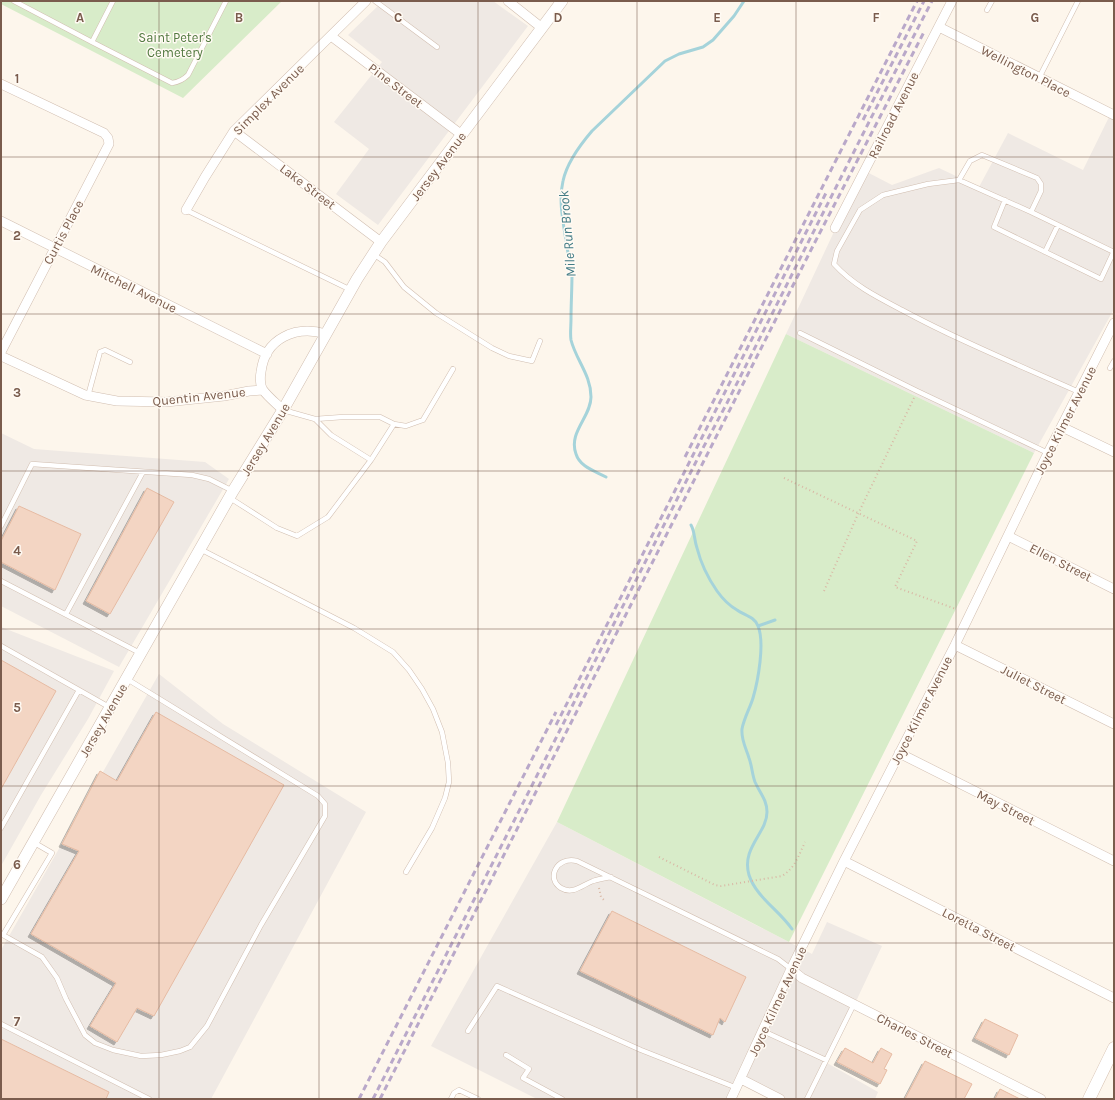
<svg xmlns="http://www.w3.org/2000/svg" width="1115" height="1100" font-family="Karla,sans-serif">
<style>
.industrial{fill:#efe9e4}
.green{fill:#d8ecc9}
.lines{fill:none;stroke-linecap:round;stroke-linejoin:round}
.stream{stroke:#a5d3da;stroke-width:3}
.building{fill:#f3d5c3;stroke:#e6bba3;filter:url(#shadow)}
.service-casing{stroke:#d1beb0;stroke-width:5.5}
.minor-casing{stroke:#d1beb0;stroke-width:10}
.tertiary-casing{stroke:#d1beb0;stroke-width:12}
.secondary-casing{stroke:#d6c0b0;stroke-width:13}
.path{stroke:#d9b8a5;stroke-width:2;stroke-dasharray:1 3;stroke-linecap:butt}
.service{stroke:#fff;stroke-width:4.5}
.minor{stroke:#fff;stroke-width:9}
.tertiary{stroke:#fff;stroke-width:11}
.secondary{stroke:#fff;stroke-width:12}
.rail{stroke:#b9a8c9;stroke-width:3;stroke-dasharray:6 4;stroke-linecap:butt}
.grid{fill:none;stroke:#7a5c4d;stroke-width:1;stroke-opacity:0.55}
.labels{text-anchor:middle;stroke-width:3;stroke-linejoin:round;paint-order:stroke}
.park-label{font-size:13px;fill:#537a41;stroke:#fffaf3}
.street-label{font-size:13px;fill:#7a5c4d;stroke:#fffaf3}
.water-label{font-size:14px;font-style:italic;fill:#437c86;stroke:#fffaf3}
.grid-label{font-size:13px;text-anchor:middle;font-weight:bold;fill:#7a5c4d;stroke:#fffaf3;stroke-width:3;stroke-linejoin:round;paint-order:stroke}
</style>
<defs>
<filter id="shadow"><feDropShadow dx="-3" dy="3" stdDeviation="0" flood-color="#0004"/></filter>
</defs>
<rect width="100%" height="100%" fill="#fdf6ec"/>
<!-- industrial -->
<path class="industrial" d="M383,1H493L528,26L378,225L336,194L369,149L334,122L382,62L348,35Z
M1111,113L1114,115V309L1034,453L786,334L863,170L892,185L939,168L979,187L1008,133L1083,170Z
M1,433L34,449L205,462L229,479L119,667L1,606Z
M1,627L114,671L88,719L41,795L1,866Z
M159,674L223,724L366,812L211,1099H1V950Z
M557,822L812,954L827,922L882,946L827,1063L878,1092L875,1099H774L737,1081L728,1099H537L431,1046Z"/>
<!-- green -->
<path class="green" d="M1,1H282L183,98L1,4Z
M786,334L1034,453L789,942L557,822Z"/>
<g class="lines">
<!-- stream -->
<path class="stream" d="M606,477C595,471 580,467 576,454C568,432 591,417 591,397C591,375 576,360 571,340C570,334 571,326 571,319C571,304 572,289 572,274C572,264 568,256 567,247C564,226 558,202 563,181C567,162 580,145 592,131L665,61L679,54L703,47L713,40L734,16L744,1
M691,525C695,532 694,540 697,548C701,564 708,578 717,591C722,598 730,606 737,610C744,615 755,617 758,626C765,643 758,681 753,698C750,708 744,718 742,729C741,740 746,748 749,758C752,766 752,774 755,782C760,793 767,800 767,812C767,833 741,848 749,875C756,897 779,910 792,929
M758,626L775,620"/>
</g>
<!-- building -->
<path class="building" d="M147,488L174,502L110,614L86,601Z
M19,506L81,534L55,590L1,562V541Z
M1,660L56,691L1,789Z
M156,712L284,785L154,1016L137,1008L117,1042L90,1026L116,983L31,934L79,851L62,844L100,771L117,781Z
M612,911L746,977L725,1022L720,1018L713,1035L580,971Z
M985,1019L1018,1035L1009,1055L975,1038Z
M1,1039L109,1092L106,1099H1Z
M845,1048L873,1063L881,1048L892,1054L884,1069L887,1070L880,1084L837,1062Z
M925,1061L972,1084L964,1099H905Z
M1000,1089L1020,1099H995Z"/>
<g class="lines">
<defs>
<path id="service" d="M14,1L92,42L113,1
M375,1L437,47
M987,10L992,1
M92,42L172,83C179,82 183,80 188,75L226,1
M1039,78L1078,1
M959,180L970,161L982,155L1037,178L1041,184V191L1031,212
M1005,200L994,227L1101,279L1114,251
M186,210L351,290
M1045,252L1058,225
M373,254L385,262L404,287L436,313L492,348L509,356L532,361L540,341
M800,333L917,391L1048,453
M1110,368L1114,361
M1079,392C1019,365 959,341 902,310C877,297 853,285 834,264L837,251L860,210L883,195L928,184L959,180L1031,212L1114,252
M88,396L100,352L105,350L130,362
M315,419L343,417H380L394,424L406,426L423,420L453,369
M371,460L394,424
M230,498L277,528L297,536L328,517L371,460L331,435L315,419L283,410
M1,526L32,464L192,475L209,479L233,491
M200,549L354,628L393,652L409,670L422,689L433,709L442,732L448,763L449,782L445,798L432,828L406,872
M1,581L140,653
M66,614L143,472
M1,646L109,707
M1,828L79,690
M611,877C605,878 599,879 593,881C582,885 573,895 561,888C546,879 556,856 577,861C644,893 711,926 778,959L791,969
M1,934L42,957L57,978L66,999L85,1035L95,1043L113,1050L141,1056L161,1055L180,1051L190,1047L207,1026L261,925L325,816V804L318,796L127,679
M3,935L52,853L33,842
M1,1024L149,1099
M468,1031L497,986L641,1050L737,1088
M763,1031L826,1060
M506,1055L529,1069L523,1078L562,1099
M451,1099L454,1093L459,1090L478,1099
M807,1099L854,1004"/>
<path id="minor" d="M508,1L542,28
M939,27L1114,115
M331,36L462,135
M1,84L104,133L108,138L109,144L1,352
M234,131L381,242
M186,210L205,177L234,131L366,1
M1,221L267,354
M835,228L952,1
M1,356L85,395L117,401L166,402L224,396L249,391L262,390
M283,410C277,404 268,397 263,390C260,386 260,377 261,372C265,338 296,325 326,334
M1062,427L1114,452
M1008,536L1114,589
M955,645L1114,724
M899,753L1114,861
M844,861L1114,998
M791,969L802,978L1041,1099
M741,1079L780,1099
M731,1099L791,969L844,861L955,645L1048,453L1114,323"/>
<path id="tertiary" d="M1,899L233,491L283,410L357,279L381,242L562,1"/>
<path id="secondary" d="M1089,1099L1114,1048"/>
</defs>
<!-- service casing -->
<use href="#service" class="service-casing"/>
<!-- minor casing -->
<use href="#minor" class="minor-casing"/>
<!-- tertiary casing -->
<use href="#tertiary" class="tertiary-casing"/>
<!-- secondary casing -->
<use href="#secondary" class="secondary-casing"/>
<!-- path -->
<path class="path" d="M784,478L917,541L895,587L956,609
M824,591L858,514L914,398
M659,857L715,885L721,886L782,876C795,868 799,855 805,842
M599,888L601,897L604,900"/>
<!-- service -->
<use href="#service" class="service"/>
<!-- minor -->
<use href="#minor" class="minor"/>
<!-- tertiary -->
<use href="#tertiary" class="tertiary"/>
<!-- secondary -->
<use href="#secondary" class="secondary"/>
<!-- rail -->
<path class="rail" d="M863,120L924,1
M685,457L917,1
M556,725L826,193
M359,1099L556,712
M373,1099L703,448L727,403L870,120L932,1
M380,1099L814,244L924,32"/>
</g>
<!-- grid -->
<path class="grid" d="M159,1V1099M319,1V1099M478,1V1099M637,1V1099M796,1V1099M956,1V1099M1,157H1114M1,314H1114M1,471H1114M1,629H1114M1,786H1114M1,943H1114"/>
<g class="labels">
<!-- park labels -->
<g class="park-label">
<text x="175" y="42">Saint Peter's<tspan x="175" dy="15">Cemetery</tspan></text>
</g>
<!-- street labels -->
<g class="street-label">
<text transform="translate(1026 71) rotate(27)" y="5">Wellington Place</text>
<text transform="translate(396 85) rotate(37)" y="5">Pine Street</text>
<text transform="translate(268 99) rotate(-45)" y="5">Simplex Avenue</text>
<text transform="translate(893 115) rotate(-63)" y="5">Railroad Avenue</text>
<text transform="translate(438 166) rotate(-53)" y="5">Jersey Avenue</text>
<text transform="translate(308 186) rotate(37)" y="5">Lake Street</text>
<text transform="translate(63 232) rotate(-62)" y="5">Curtis Place</text>
<text transform="translate(134 288) rotate(26)" y="5">Mitchell Avenue</text>
<text transform="translate(199 396) rotate(-6)" y="5">Quentin Avenue</text>
<text transform="translate(1065 420) rotate(-63)" y="5">Joyce Kilmer Avenue</text>
<text transform="translate(265 439) rotate(-59)" y="5">Jersey Avenue</text>
<text transform="translate(1061 562) rotate(27)" y="5">Ellen Street</text>
<text transform="translate(1034 684) rotate(27)" y="5">Juliet Street</text>
<text transform="translate(921 710) rotate(-63)" y="5">Joyce Kilmer Avenue</text>
<text transform="translate(103 720) rotate(-60)" y="5">Jersey Avenue</text>
<text transform="translate(1006 807) rotate(27)" y="5">May Street</text>
<text transform="translate(979 929) rotate(27)" y="5">Loretta Street</text>
<text transform="translate(777 1001) rotate(-65)" y="5">Joyce Kilmer Avenue</text>
<text transform="translate(915 1035) rotate(27)" y="5">Charles Street</text>
</g>
<!-- water labels -->
<g class="water-label">
<text transform="translate(567 234) rotate(-95)" y="5">Mile Run Brook</text>
</g>
</g>
<g class="grid-label">
<text x="80" y="22">A</text>
<text x="239" y="22">B</text>
<text x="398" y="22">C</text>
<text x="558" y="22">D</text>
<text x="717" y="22">E</text>
<text x="876" y="22">F</text>
<text x="1035" y="22">G</text>
<text x="17" y="83">1</text>
<text x="17" y="240">2</text>
<text x="17" y="397">3</text>
<text x="17" y="555">4</text>
<text x="17" y="712">5</text>
<text x="17" y="869">6</text>
<text x="17" y="1026">7</text>
</g>
<!-- border -->
<rect width="1115" height="1100" fill="none" stroke="#7a5c4d" stroke-width="4"/>
</svg>
